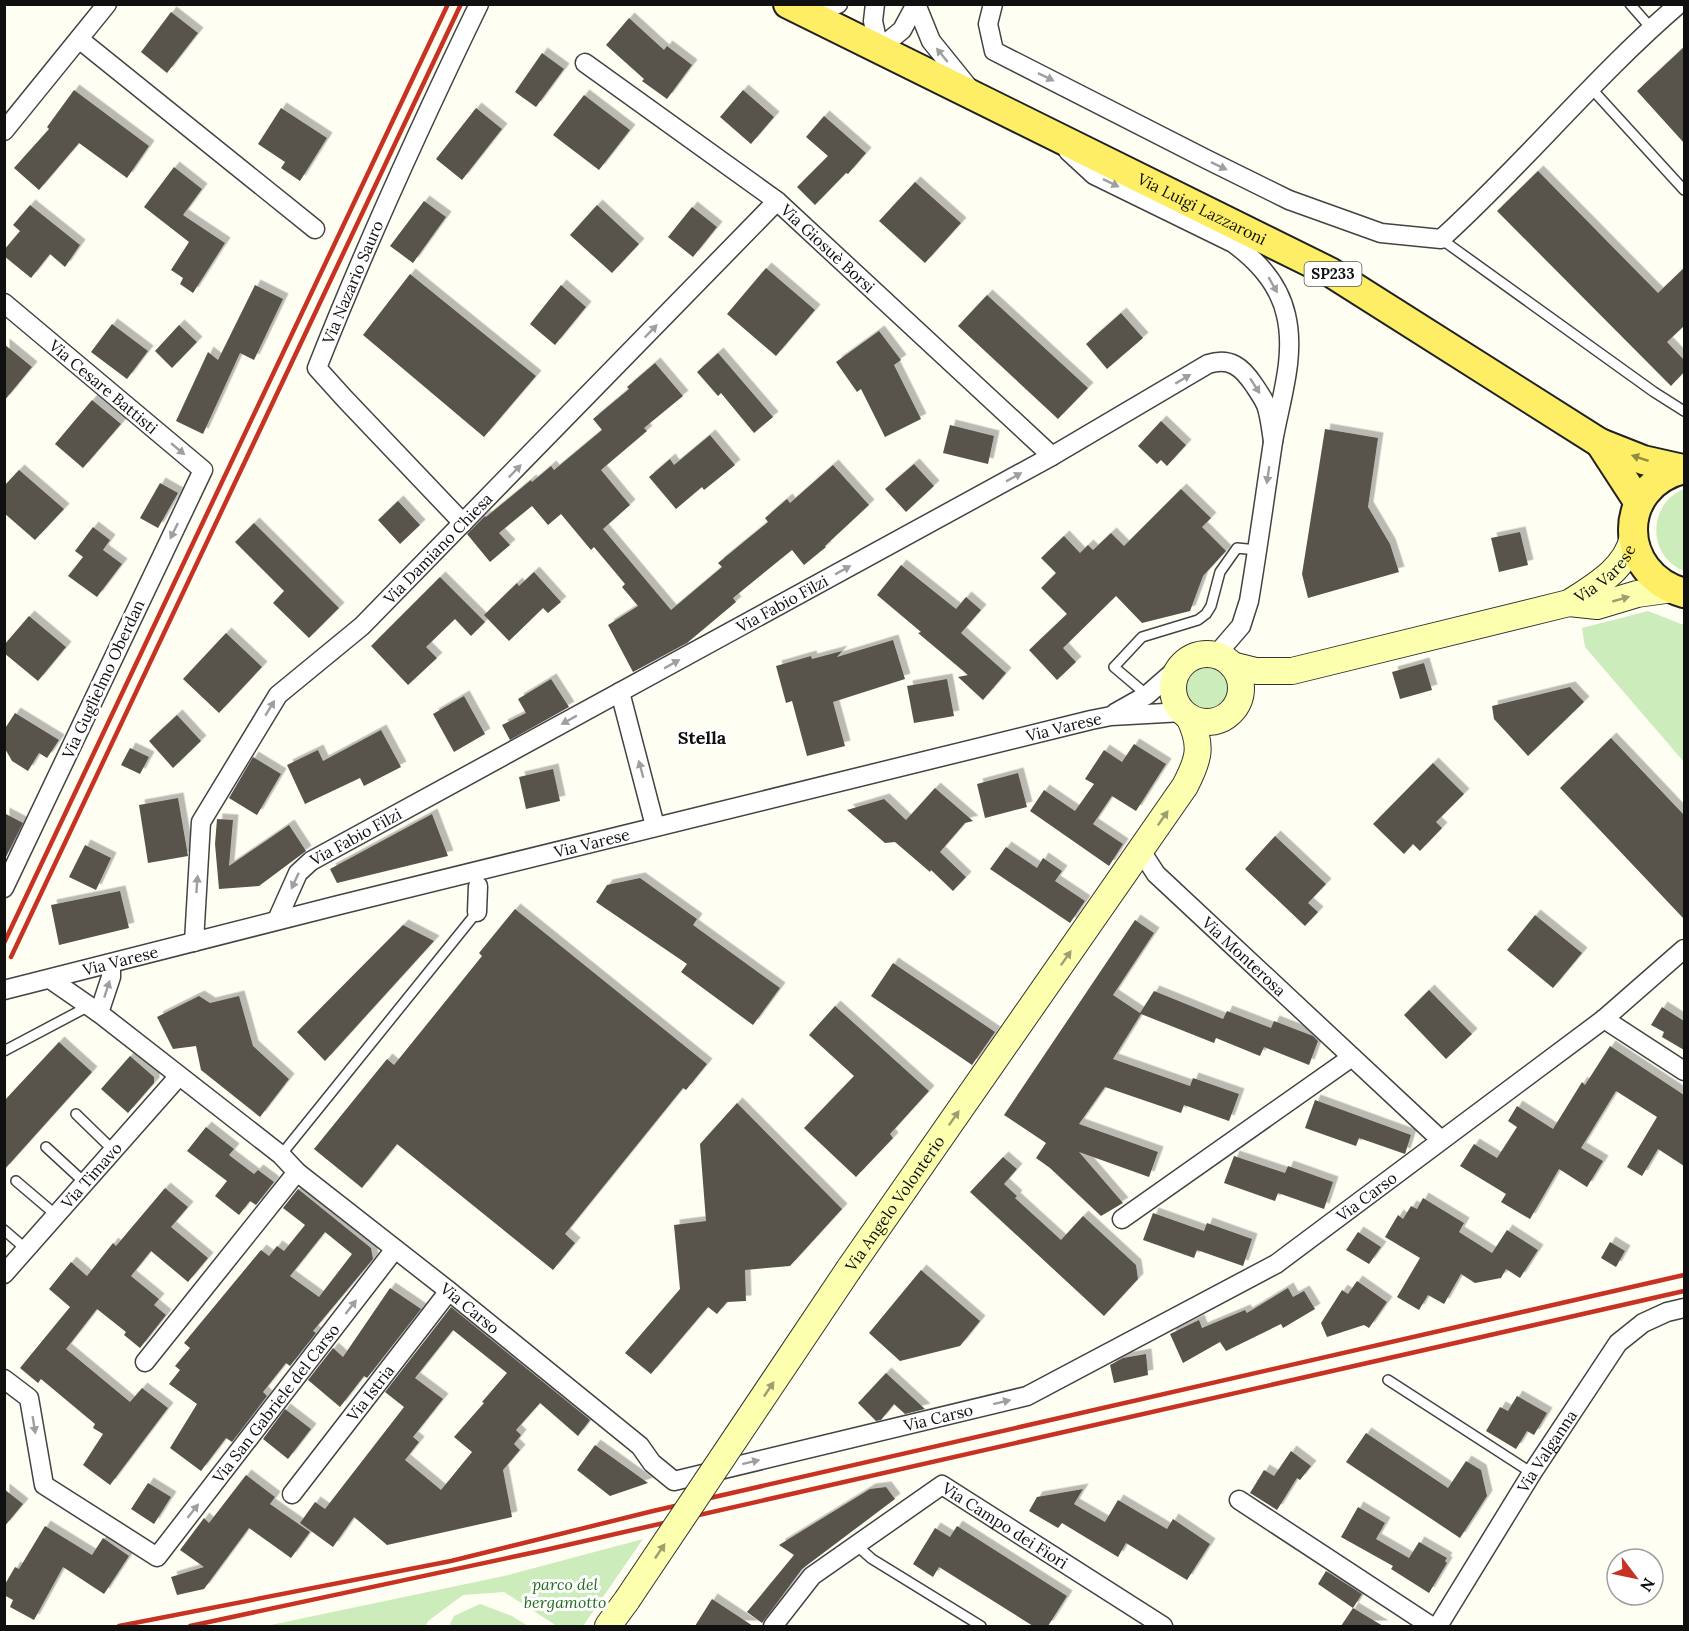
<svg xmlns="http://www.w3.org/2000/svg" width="1689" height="1631" font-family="Lora,serif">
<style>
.green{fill:#cdecbb}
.building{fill:#59534c;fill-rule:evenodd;filter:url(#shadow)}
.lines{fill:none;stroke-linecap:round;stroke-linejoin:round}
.lane-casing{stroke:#434343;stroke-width:12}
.street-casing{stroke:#434343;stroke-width:21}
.secondary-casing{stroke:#323232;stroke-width:28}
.primary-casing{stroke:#212121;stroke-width:32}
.lane{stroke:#fff;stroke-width:9}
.street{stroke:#fff;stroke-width:18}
.secondary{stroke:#fcffae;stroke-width:26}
.primary{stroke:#fdee66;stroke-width:28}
.rail{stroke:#c73222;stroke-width:4.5}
.secondary-bridge-casing{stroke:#323232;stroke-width:28;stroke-linecap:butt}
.secondary-bridge{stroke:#fcffae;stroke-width:26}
.oneway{fill:#9f9f9f}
.oneway2{fill:#928a3f}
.oneway3{fill:#9e9f6f}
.labels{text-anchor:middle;stroke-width:6;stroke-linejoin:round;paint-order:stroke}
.shield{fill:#fff;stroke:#585858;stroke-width:1.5}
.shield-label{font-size:15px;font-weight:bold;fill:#101010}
.street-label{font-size:16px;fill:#101010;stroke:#fff}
.park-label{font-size:16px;font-style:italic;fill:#216c1d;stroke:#fff}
.neighbourhood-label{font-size:18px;font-weight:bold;fill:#101010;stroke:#fff}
</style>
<defs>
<filter id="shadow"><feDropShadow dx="5.5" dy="-5.5" stdDeviation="0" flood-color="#0004"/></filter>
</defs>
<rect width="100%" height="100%" fill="#fffef3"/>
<!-- green -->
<path class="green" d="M1684,489V571C1647,556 1647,504 1684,489Z
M1648,611L1684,625V762L1585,647L1582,628Z
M1180 687a26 26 0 1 1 52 0a26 26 0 1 1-52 0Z
M643,1539L583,1626H557L504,1592L463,1595L428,1621L426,1626H266L504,1576Z
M480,1604L512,1616L528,1626H449L454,1616Z"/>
<!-- building -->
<path class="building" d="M171,12L198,33L167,73L141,52Z
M629,18L664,50L667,46L692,65L667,99L642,81L644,79L606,45Z
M1684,47V143L1637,91Z
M542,53L564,69L536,107L515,92Z
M74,90L149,146L127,178L79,143L39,190L14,168L49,129L47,127Z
M743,90L774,117L751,144L720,117Z
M584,95L630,130L599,170L553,135Z
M281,108L327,138L300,181L281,168L285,162L258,144Z
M476,108L502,129L462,180L436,159Z
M824,116L866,153L848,174L846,173L815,205L797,187L828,156L806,137Z
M174,167L202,189L183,215L225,243L193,293L180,284L183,278L171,270L189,242L144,207Z
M1538,171L1658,293L1684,268V326L1667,342L1684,360V372L1671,386L1497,211Z
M915,182L961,223L925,263L879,221Z
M424,201L446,217L413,263L390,246Z
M30,205L80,245L65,267L50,254L31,278L4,256V250L20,231L13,225Z
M597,205L639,244L612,273L570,235Z
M692,207L717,227L693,257L668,237Z
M766,268L815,310L776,356L727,314Z
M410,274L536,376L484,437L363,335Z
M255,285L283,299L254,360L240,353L203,434L176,421L208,352L218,360Z
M561,285L586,307L555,345L530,324Z
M987,295L1088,388L1058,419L958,326Z
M1121,313L1143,338L1107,369L1086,344Z
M112,324L148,351L127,379L91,352Z
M179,325L197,342L172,368L155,351Z
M879,331L901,360L894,365L921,419L885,437L861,389L857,392L836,362Z
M4,344L32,367L4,401Z
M718,353L773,417L754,433L721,393L718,396L697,372Z
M655,363L683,396L644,428L647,431L601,470L630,505L603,529L671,610L722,567L718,563L768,522L765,518L787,499L790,503L833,465L869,505L825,546L826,547L804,565L792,550L733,598L736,602L687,643L633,672L608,625L638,606L622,587L625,584L594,547L591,550L561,514L548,525L532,506L499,533L510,545L490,562L467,534L485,516L486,517L531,480L532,482L551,466L554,470L602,430L593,419L629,389L627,387Z
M92,400L121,424L83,468L55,444Z
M1161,421L1186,445L1167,466L1161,460L1157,464L1138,446Z
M950,425L994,436L988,464L943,453Z
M1325,429L1378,438L1368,507L1390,544L1399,572L1308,598L1302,574Z
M710,435L735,465L704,490L702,487L676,509L649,477L670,459L674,465Z
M914,464L934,486L906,512L885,489Z
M19,470L64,509L35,540L4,513V486Z
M160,483L178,493L158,528L140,518Z
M1181,489L1211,518L1202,527L1226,551L1203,576L1190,611L1142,623L1116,596L1063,648L1076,662L1057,680L1029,650L1067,614L1041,588L1056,573L1041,558L1064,536L1080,553L1088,545L1093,550L1111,533L1124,546Z
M398,501L420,525L400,544L378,520Z
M254,523L339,608L309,638L273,603L284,591L235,542Z
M93,527L110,540L103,550L122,564L97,597L68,576L83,557L75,551Z
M1520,532L1528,565L1499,572L1491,538Z
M901,565L956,609L966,597L981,610L961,633L1006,673L983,700L958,677L968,675L918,633L921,632L877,595Z
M534,572L561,602L548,613L543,608L509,641L484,615L517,583L519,586Z
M440,577L485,622L471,636L455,619L426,647L437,658L408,685L371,646Z
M29,616L66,647L38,681L4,653V645Z
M226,633L262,667L219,713L183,679Z
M893,640L905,679L833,702L845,746L807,756L792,701L786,703L776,666L811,656L812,659L842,651L837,657Z
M1424,663L1432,690L1400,699L1392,672Z
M551,679L569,707L510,740L502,725L526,713L518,699Z
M947,679L954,716L914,723L907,686Z
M1570,687L1584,702L1528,756L1494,719L1492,706Z
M464,696L485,734L454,752L433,714Z
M15,713L59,740L47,758L39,753L28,771L12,761L4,747V730Z
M177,715L201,741L173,768L149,741Z
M381,730L401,767L364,786L360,778L305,804L287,765L318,750L323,761Z
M1611,738L1684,815V919L1560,788Z
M1134,744L1166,764L1136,811L1112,796L1093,824L1123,844L1109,866L1030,811L1044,790L1075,811L1094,784L1085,779L1104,750L1122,762Z
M130,748L149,757L140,774L121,765Z
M253,757L281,774L257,815L229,798Z
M1433,763L1464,794L1436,822L1442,828L1420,851L1413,844L1404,854L1373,824Z
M553,769L560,801L526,809L519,777Z
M1018,773L1027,807L985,818L977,784Z
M935,788L973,821L965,823L940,852L966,877L953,891L931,870L930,872L895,842L885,843L847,810L884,799L906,820Z
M178,798L188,856L148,863L139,805Z
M4,813L23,823L4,861Z
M432,814L448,856L337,883L330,869Z
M217,819L233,820L229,866L289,825L306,851L259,886L219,889L215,844Z
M1275,836L1326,884L1308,903L1318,912L1305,926L1245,869Z
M85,845L111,858L96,890L69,877Z
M1006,847L1037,868L1043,858L1062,871L1055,881L1085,901L1070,923L990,869Z
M640,878L697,919L693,925L780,988L753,1025L681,972L687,964L596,902L607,885Z
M120,891L129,928L59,945L51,905Z
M515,909L707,1064L686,1090L683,1088L565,1234L575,1243L553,1270L397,1144L362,1188L314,1149L387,1059L394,1065L482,956L479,953Z
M1535,915L1582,953L1553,988L1507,950Z
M1135,920L1154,933L1113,995L1140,1013L1154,991L1223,1019L1227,1011L1271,1028L1274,1021L1313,1036L1318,1041L1309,1065L1264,1047L1260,1056L1216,1038L1214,1043L1141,1014L1113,1059L1190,1086L1193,1078L1239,1094L1229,1121L1184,1105L1181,1113L1105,1087L1079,1124L1158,1152L1149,1177L1079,1152L1123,1203L1101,1216L1050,1168L1036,1158L1046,1143L1004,1115Z
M403,925L434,941L325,1061L297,1032Z
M893,963L995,1032L972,1065L871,996Z
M1429,990L1472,1034L1446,1059L1404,1015Z
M199,996L210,1003L239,996L253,1046L289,1079L260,1117L201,1070L196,1046L173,1049L157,1017Z
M835,1006L929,1091L890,1134L893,1138L856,1177L804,1128L854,1076L809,1035Z
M1662,1007L1684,1021V1050L1662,1037L1664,1032L1651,1025Z
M59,1042L92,1072L4,1170V1101Z
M1610,1046L1684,1095V1166L1658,1149L1642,1176L1627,1167L1657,1117L1616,1091L1581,1148L1603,1161L1587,1187L1559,1169L1530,1219L1501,1202L1506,1194L1460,1166L1474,1144L1497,1158L1517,1127L1508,1121L1517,1106L1553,1129L1582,1082L1585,1085Z
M130,1056L154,1077V1083L128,1113L101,1089Z
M1315,1100L1411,1135L1405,1154L1359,1138L1356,1146L1305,1128Z
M737,1103L842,1209L790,1266L745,1270L746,1301L727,1302L717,1314L708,1307L651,1374L625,1353L680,1289L674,1225L706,1221L700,1144Z
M206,1127L234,1149L229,1155L254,1174L258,1170L274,1182L256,1205L250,1201L239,1215L215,1196L227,1181L187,1151Z
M1234,1156L1285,1173L1288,1166L1333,1182L1324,1209L1278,1193L1275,1201L1224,1183Z
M1003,1157L1017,1169L1004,1184L1017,1196L1015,1198L1061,1240L1083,1216L1136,1265L1138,1279L1104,1316L970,1192Z
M165,1188L188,1207L171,1227L208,1258L188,1282L151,1251L131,1276L159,1299L154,1305L166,1315L140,1348L124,1335L126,1332L97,1309L66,1349L130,1402L142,1388L168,1408L110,1485L83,1465L103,1434L93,1428L95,1424L41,1379L38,1383L20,1368L70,1307L49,1289L71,1262L87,1276L113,1243L116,1246Z
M298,1189L371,1248L373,1259L313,1331L316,1333L290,1366L286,1363L263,1392L267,1396L232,1442L226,1438L201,1471L170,1448L197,1404L169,1384L180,1370L175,1366L190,1348L184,1343L261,1250L269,1256L277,1246L284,1251L305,1225L283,1208ZM325,1232L352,1254L319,1297L290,1276Z
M1423,1198L1464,1223L1459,1232L1492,1253L1507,1230L1538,1250L1520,1278L1506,1269L1501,1278L1475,1283L1461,1274L1444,1304L1428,1295L1419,1310L1397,1297L1420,1258L1385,1237L1398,1215L1403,1219L1411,1206L1417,1209Z
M1153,1213L1204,1231L1207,1223L1252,1239L1243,1266L1197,1250L1194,1258L1143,1240Z
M1358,1232L1381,1247L1369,1264L1346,1250Z
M1610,1242L1625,1251L1616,1267L1601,1258Z
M921,1270L980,1321L960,1346L900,1361L869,1333Z
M1357,1281L1387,1302L1369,1328L1364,1325L1327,1337L1321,1323L1342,1290L1348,1294Z
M390,1288L421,1309L367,1378L364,1376L340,1407L308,1380L333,1348L343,1357Z
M1288,1288L1293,1297L1304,1291L1315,1309L1283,1328L1281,1324L1226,1351L1220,1342L1183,1363L1170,1334L1199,1320L1202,1328L1245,1310L1247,1313Z
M451,1307L590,1420L578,1436L540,1403L516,1430L521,1435L514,1444L520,1450L503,1470L512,1517L387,1545L354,1517L333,1547L300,1523L315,1502L325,1509L404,1407L385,1392ZM453,1330L507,1373L482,1402L484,1403L454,1437L472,1452L441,1490L405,1460L419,1442L413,1437L443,1399L415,1378Z
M1146,1354L1148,1375L1114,1383L1110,1365L1123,1358Z
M886,1373L925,1409L905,1414L894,1404L881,1420L876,1421L858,1403Z
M1517,1396L1547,1413L1534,1435L1527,1431L1516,1449L1486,1431L1500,1407L1508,1411Z
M285,1409L311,1429L288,1459L263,1439Z
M1366,1433L1448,1488L1466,1461L1481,1470L1487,1496L1460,1538L1346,1462Z
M595,1445L648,1483L610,1496L577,1470Z
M1291,1451L1311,1466L1300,1480L1297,1478L1277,1510L1250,1493L1264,1470L1274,1476Z
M246,1475L275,1497L270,1504L310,1532L291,1558L249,1528L204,1589L177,1595L171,1577L204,1567L180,1550L204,1518L209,1523Z
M148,1483L171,1497L154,1524L131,1509Z
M886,1487L895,1499L802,1569L762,1623L747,1612L794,1555L779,1545L870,1489Z
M4,1489L23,1504L4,1527Z
M1083,1489L1074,1504L1105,1522L1118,1500L1167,1529L1173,1519L1210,1544L1187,1580L1126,1543L1118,1557L1062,1523L1058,1528L1029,1511L1037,1497Z
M1358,1507L1385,1523L1376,1539L1409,1558L1419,1542L1447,1558L1445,1561L1447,1563L1429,1593L1391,1569L1393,1566L1341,1537Z
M45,1526L92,1555L103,1538L129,1556L104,1594L63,1567L34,1620L10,1607L13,1600L4,1595V1586L15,1567L19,1569Z
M957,1526L1067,1596L1048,1626H1033L939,1567L933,1577L913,1564L935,1528L950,1537Z
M1326,1571L1362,1594L1353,1608L1318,1584Z
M712,1599L753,1626H695Z
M1353,1608L1383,1626H1341Z"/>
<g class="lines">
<defs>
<path id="lane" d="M1630,4L1651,28
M1590,87L1684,190
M1441,239L1654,392L1684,411
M1147,695L1114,667L1142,637L1198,620L1206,614L1211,606L1220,572L1237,548L1257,550
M4,1051L89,1006
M76,1114L113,1150
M46,1147L84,1182
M281,1155L477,912
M16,1181L56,1215
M4,1230L26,1249
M1388,1380L1532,1473
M856,1545L872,1559L981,1626"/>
<g id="street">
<path d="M875,4L873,21L879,49L902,30L916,4"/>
<path d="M916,4L931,41L969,88"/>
<path d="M993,4L988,24L994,51L1206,159L1289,200L1381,233L1441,239C1524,164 1594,77 1679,4"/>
<path d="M807,14L838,4"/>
<path d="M79,39L315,229"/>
<path id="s1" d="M585,63L777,201L1052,456"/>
<path d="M4,131L107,4"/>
<path d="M1068,151L1094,175L1233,243C1258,261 1279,284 1286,315C1296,357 1280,401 1273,442C1265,495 1258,548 1249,601L1241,626L1216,655"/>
<path id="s2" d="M4,303L203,470L4,888"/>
<path id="s3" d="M463,523L345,399L317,368C366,244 421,124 479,4"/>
<path d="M620,692L655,826"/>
<path d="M1115,713L1147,695L1179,667"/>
<path id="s4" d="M1141,851L1156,874L1441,1140"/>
<path d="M477,912L478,886"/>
<path id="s5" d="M277,920L298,873L311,861L1052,456L1208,364C1230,357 1242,367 1254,385C1258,391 1263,398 1266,405C1270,416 1271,429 1273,441"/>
<path id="s6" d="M194,942L201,822L278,695L362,626L777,201"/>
<path id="s7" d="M50,979L99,1013L281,1155L297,1172L449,1291L640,1446L652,1463L674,1481L1027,1396L1276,1264L1604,1019L1684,949"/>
<path id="s8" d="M4,990L339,905L1091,720L1111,716L1183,712"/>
<path d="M99,1013L111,977V964"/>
<path d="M1604,1019L1684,1071"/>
<path d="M1122,1219L1352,1057"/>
<path id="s9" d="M4,1274L179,1076"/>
<path d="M145,1362L297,1172"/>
<path id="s10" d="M4,1379L29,1398L44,1485L157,1557L395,1249"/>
<path id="s11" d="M292,1494L449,1291"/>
<path d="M1239,1500L1431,1626"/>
<path id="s12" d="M773,1626L812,1576L942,1485L1163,1626"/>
<path id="s13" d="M1438,1626L1532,1473L1618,1343L1643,1323L1667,1312L1684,1308"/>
</g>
<g id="secondary">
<path d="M1569,603L1597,606L1637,594L1673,589"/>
<circle cx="1207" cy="688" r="34"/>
<path id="s14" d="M1232,665L1256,671H1292L1569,603C1595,586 1626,569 1633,537"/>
<path id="s15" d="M849,1269L1185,786C1199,759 1203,746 1189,717"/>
<path d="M608,1626L627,1600"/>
</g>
<g id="primary">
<path id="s16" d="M788,4L1330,272L1600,443L1643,460L1683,469"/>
<path d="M1600,443L1639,503"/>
<path d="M1684,469C1615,486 1617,574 1684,593"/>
</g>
</defs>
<!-- lane casing -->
<use href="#lane" class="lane-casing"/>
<!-- street casing -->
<use href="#street" class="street-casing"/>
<!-- secondary casing -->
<use href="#secondary" class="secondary-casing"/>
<!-- primary casing -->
<use href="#primary" class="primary-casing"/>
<!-- lane -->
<use href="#lane" class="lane"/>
<!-- street -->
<use href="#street" class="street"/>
<!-- secondary -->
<use href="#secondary" class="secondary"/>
<!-- primary -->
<use href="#primary" class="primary"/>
<!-- rail -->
<path class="rail" d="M4,943L448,4
M11,957L461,4
M119,1626L451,1561L653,1511L1684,1275
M190,1626L545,1550L1684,1291"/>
<defs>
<path id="secondary-bridge" d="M627,1600L849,1269"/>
</defs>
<!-- secondary-bridge casing -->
<use href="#secondary-bridge" class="secondary-bridge-casing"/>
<!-- secondary-bridge -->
<use href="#secondary-bridge" class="secondary-bridge"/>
</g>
<!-- one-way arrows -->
<defs><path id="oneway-solid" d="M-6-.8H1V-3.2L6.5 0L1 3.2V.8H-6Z" transform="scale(1.5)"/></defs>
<g class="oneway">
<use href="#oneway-solid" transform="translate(942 55) rotate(-129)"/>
<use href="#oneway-solid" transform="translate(1046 77) rotate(26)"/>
<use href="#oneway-solid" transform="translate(1219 166) rotate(26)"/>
<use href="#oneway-solid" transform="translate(1111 183) rotate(26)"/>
<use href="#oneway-solid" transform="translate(1273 285) rotate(60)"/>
<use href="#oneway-solid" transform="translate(651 331) rotate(-46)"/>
<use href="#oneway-solid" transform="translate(1183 379) rotate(-31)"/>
<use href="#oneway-solid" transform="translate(1255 386) rotate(57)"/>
<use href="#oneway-solid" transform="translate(178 449) rotate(40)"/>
<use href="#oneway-solid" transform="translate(515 471) rotate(-46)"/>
<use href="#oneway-solid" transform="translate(1268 475) rotate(98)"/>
<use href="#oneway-solid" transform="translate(1014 477) rotate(-29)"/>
<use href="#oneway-solid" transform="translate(174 531) rotate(116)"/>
<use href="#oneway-solid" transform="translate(843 570) rotate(-29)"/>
<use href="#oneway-solid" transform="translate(672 664) rotate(-29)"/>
<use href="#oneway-solid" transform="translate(270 708) rotate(-59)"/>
<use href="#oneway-solid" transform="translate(569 720) rotate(151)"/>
<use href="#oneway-solid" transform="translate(641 769) rotate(-105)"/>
<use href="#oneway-solid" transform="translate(295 881) rotate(115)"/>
<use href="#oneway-solid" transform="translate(197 884) rotate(-86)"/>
<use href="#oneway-solid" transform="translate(107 989) rotate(-72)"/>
<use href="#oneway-solid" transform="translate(351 1307) rotate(-52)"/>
<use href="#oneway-solid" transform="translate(1002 1402) rotate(-14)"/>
<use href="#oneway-solid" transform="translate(34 1425) rotate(81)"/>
<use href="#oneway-solid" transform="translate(751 1462) rotate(-14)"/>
<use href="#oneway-solid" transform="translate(193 1511) rotate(-52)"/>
</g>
<use class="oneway2" href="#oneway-solid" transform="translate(1640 458) rotate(-162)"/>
<g class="oneway3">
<use href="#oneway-solid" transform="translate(1621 599) rotate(-16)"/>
<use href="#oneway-solid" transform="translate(1163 818) rotate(-55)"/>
<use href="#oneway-solid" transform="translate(1066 958) rotate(-55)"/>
<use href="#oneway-solid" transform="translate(954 1118) rotate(-55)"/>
<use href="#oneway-solid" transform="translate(769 1389) rotate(-56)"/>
<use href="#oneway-solid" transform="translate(660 1551) rotate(-56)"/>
</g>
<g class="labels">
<!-- shield labels -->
<rect class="shield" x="1304.5" y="262" width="57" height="24" rx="4.5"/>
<g class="shield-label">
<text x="1333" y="279">SP233</text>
</g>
<!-- street labels -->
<g class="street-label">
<text dy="6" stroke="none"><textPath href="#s16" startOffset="462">Via Luigi Lazzaroni</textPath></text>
<text dy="6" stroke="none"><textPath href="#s1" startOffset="306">Via Giosuè Borsi</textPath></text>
<text dy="6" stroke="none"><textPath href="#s3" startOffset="306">Via Nazario Sauro</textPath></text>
<text dy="6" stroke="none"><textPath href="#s2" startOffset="130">Via Cesare Battisti</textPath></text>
<text dy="6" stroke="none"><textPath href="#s6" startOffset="486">Via Damiano Chiesa</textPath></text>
<text dy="6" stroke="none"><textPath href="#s14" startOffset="393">Via Varese</textPath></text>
<text dy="6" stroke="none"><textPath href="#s5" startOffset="606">Via Fabio Filzi</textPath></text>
<text transform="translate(103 679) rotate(-65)" y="6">Via Guglielmo Oberdan</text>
<text dy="6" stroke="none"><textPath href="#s8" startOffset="1092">Via Varese</textPath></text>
<text dy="6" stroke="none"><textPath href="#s5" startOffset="120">Via Fabio Filzi</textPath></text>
<text dy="6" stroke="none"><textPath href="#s8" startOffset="606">Via Varese</textPath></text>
<text dy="6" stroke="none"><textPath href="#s4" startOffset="148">Via Monterosa</textPath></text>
<text dy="6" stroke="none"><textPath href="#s8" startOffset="120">Via Varese</textPath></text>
<text dy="6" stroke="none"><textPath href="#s9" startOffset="132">Via Timavo</textPath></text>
<text dy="6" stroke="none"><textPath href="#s7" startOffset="1560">Via Carso</textPath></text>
<text dy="6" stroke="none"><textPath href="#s15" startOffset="80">Via Angelo Volonterio</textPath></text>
<text dy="6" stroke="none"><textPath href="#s7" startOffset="534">Via Carso</textPath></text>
<text dy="6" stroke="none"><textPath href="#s11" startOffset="128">Via Istria</textPath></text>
<text dy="6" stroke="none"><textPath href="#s10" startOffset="448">Via San Gabriele del Carso</textPath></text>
<text dy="6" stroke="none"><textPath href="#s7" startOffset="1074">Via Carso</textPath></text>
<text dy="6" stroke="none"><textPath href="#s13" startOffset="206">Via Valganna</textPath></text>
<text dy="6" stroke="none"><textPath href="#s12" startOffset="297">Via Campo dei Fiori</textPath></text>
</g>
<!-- park labels -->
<g class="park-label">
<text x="565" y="1590">parco del<tspan x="565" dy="18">bergamotto</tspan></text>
</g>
<!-- neighbourhood labels -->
<g class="neighbourhood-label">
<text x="702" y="744">Stella</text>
</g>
</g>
<!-- border -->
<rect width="1689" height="1631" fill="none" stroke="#101010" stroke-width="12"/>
<!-- north arrow -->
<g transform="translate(1635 1577) rotate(122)"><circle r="28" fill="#ffffff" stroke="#9f9f9f" stroke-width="1.5"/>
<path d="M0-4.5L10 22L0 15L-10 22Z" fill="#c73222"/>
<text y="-9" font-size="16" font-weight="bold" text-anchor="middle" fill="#101010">N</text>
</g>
</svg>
